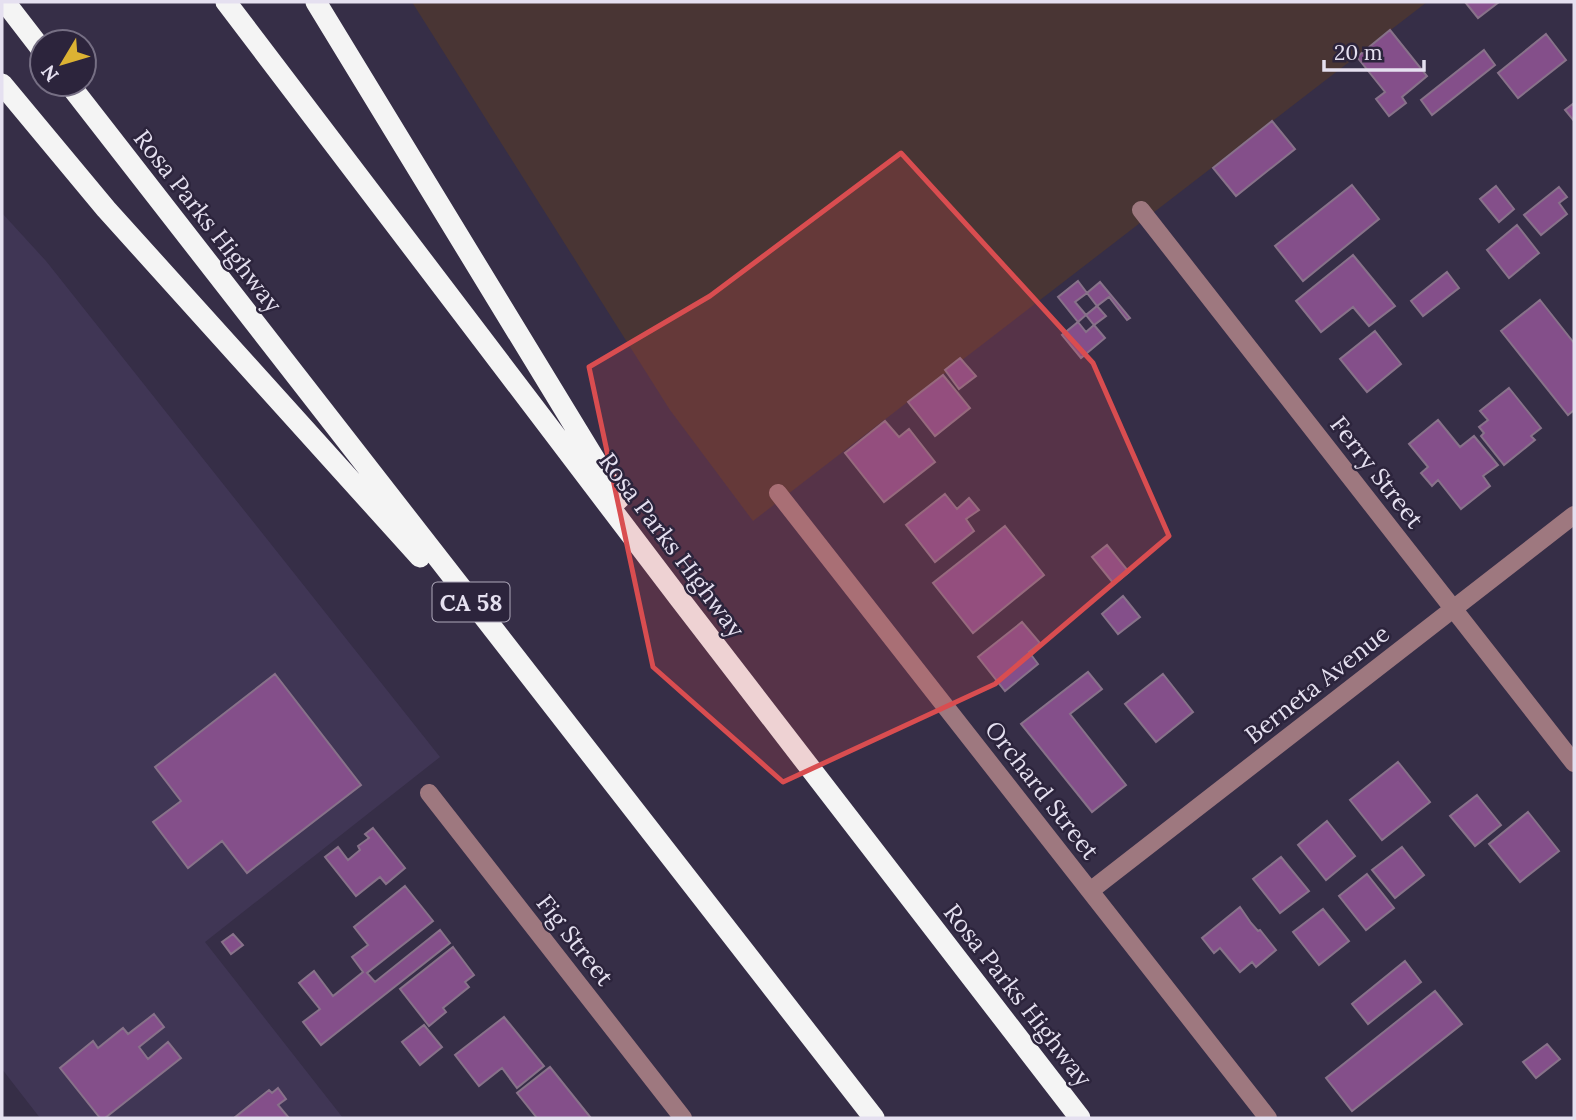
<svg xmlns="http://www.w3.org/2000/svg" width="1576" height="1120" font-family="Lora,serif">
<style>
.built{fill:#403655}
.industrial{fill:#493534}
.building{fill:#844f8a;stroke:#88728a;stroke-width:2}
.lines{fill:none;stroke-linecap:round;stroke-linejoin:round}
.minor{stroke:#9e787f;stroke-width:18}
.highway{stroke:#f4f4f4;stroke-width:21}
.marked{fill:#d94d50;fill-opacity:0.2;stroke:#d94d50;stroke-width:5;stroke-linejoin:round}
.labels{text-anchor:middle;dominant-baseline:central;stroke-width:5;stroke-linejoin:round;paint-order:stroke}
.shield{fill:#2c243c;stroke:#aea8ba;stroke-width:2}
.shield-label{font-size:23px;font-weight:bold;fill:#e5e0f0}
.street-label{font-size:24px;fill:#e5e0f0;stroke:#2c243c}
</style>
<rect width="100%" height="100%" fill="#362e47"/>
<path class="built" d="M 2,213 L 46,261 L 440,757 L 205,942 L 343,1118 L 40,1118 L 2,1069 Z"/>
<path class="industrial" d="M 412,2 L 1427,2 L 753,521 L 670,410 Z"/>
<path class="building" d="M 1465,2 L 1499,2 L 1478,18 Z
M 1390,30 L 1427,76 L 1402,97 L 1406,103 L 1389,116 L 1376,99 L 1385,92 L 1357,57 Z
M 1546,34 L 1566,60 L 1518,98 L 1498,73 Z
M 1484,50 L 1495,65 L 1432,115 L 1421,100 Z
M 1574,103 L 1574,121 L 1565,110 Z
M 1272,121 L 1295,149 L 1236,196 L 1213,168 Z
M 1352,185 L 1379,219 L 1303,281 L 1275,246 Z
M 1496,186 L 1514,209 L 1499,222 L 1480,199 Z
M 1559,187 L 1567,197 L 1559,203 L 1567,214 L 1541,235 L 1524,215 Z
M 1517,225 L 1539,253 L 1509,278 L 1487,250 Z
M 1353,255 L 1395,306 L 1369,326 L 1353,307 L 1321,332 L 1296,301 Z
M 1447,272 L 1459,288 L 1423,316 L 1411,301 Z
M 1078,281 L 1087,293 L 1075,302 L 1086,315 L 1078,322 L 1058,297 Z
M 1100,282 L 1130,318 L 1127,320 L 1109,297 L 1097,306 L 1087,293 Z
M 1540,300 L 1574,343 L 1574,410 L 1568,415 L 1501,331 Z
M 1097,306 L 1106,316 L 1094,325 L 1086,315 Z
M 1078,322 L 1086,332 L 1094,325 L 1105,338 L 1081,358 L 1062,335 Z
M 1375,331 L 1401,364 L 1367,392 L 1340,359 Z
M 960,358 L 976,376 L 959,389 L 945,370 Z
M 943,375 L 970,408 L 935,436 L 908,402 Z
M 1509,388 L 1541,428 L 1531,436 L 1535,440 L 1504,465 L 1481,436 L 1484,433 L 1479,427 L 1488,420 L 1480,411 Z
M 1438,420 L 1460,447 L 1474,436 L 1498,465 L 1483,476 L 1490,486 L 1461,509 L 1438,480 L 1432,486 L 1421,473 L 1428,467 L 1409,444 Z
M 885,421 L 899,437 L 909,429 L 935,462 L 884,502 L 845,453 Z
M 945,494 L 957,509 L 969,498 L 979,510 L 966,519 L 974,531 L 935,562 L 906,525 Z
M 1005,526 L 1044,575 L 973,633 L 933,583 Z
M 1107,545 L 1129,572 L 1114,584 L 1092,557 Z
M 1123,596 L 1140,617 L 1118,634 L 1102,614 Z
M 1022,622 L 1040,643 L 1029,652 L 1038,664 L 1005,691 L 978,657 Z
M 1088,672 L 1102,689 L 1070,714 L 1126,785 L 1092,812 L 1021,724 Z
M 275,674 L 361,785 L 247,873 L 222,841 L 188,868 L 153,822 L 181,801 L 155,767 Z
M 1163,674 L 1193,712 L 1156,742 L 1125,704 Z
M 1398,762 L 1430,802 L 1382,840 L 1350,800 Z
M 1477,795 L 1501,825 L 1475,846 L 1450,816 Z
M 1528,812 L 1559,851 L 1520,882 L 1489,844 Z
M 1327,821 L 1355,856 L 1326,880 L 1298,845 Z
M 373,828 L 405,868 L 386,884 L 380,877 L 356,896 L 325,857 L 338,847 L 348,860 L 360,850 L 358,846 L 369,838 L 365,834 Z
M 1402,847 L 1424,875 L 1395,898 L 1372,870 Z
M 1281,857 L 1309,891 L 1280,913 L 1253,879 Z
M 1367,874 L 1394,908 L 1366,930 L 1339,896 Z
M 405,886 L 433,921 L 367,973 L 375,982 L 440,930 L 450,943 L 321,1045 L 303,1022 L 320,1009 L 299,983 L 314,971 L 333,996 L 363,972 L 352,957 L 368,945 L 354,927 Z
M 1240,907 L 1251,923 L 1258,931 L 1260,930 L 1276,950 L 1256,967 L 1252,962 L 1240,972 L 1220,948 L 1214,953 L 1202,938 Z
M 1323,909 L 1349,941 L 1319,965 L 1293,932 Z
M 233,934 L 243,945 L 231,954 L 222,942 Z
M 453,947 L 474,975 L 465,982 L 469,987 L 443,1008 L 446,1012 L 429,1026 L 400,989 Z
M 1405,961 L 1421,982 L 1368,1024 L 1352,1004 Z
M 1435,991 L 1462,1024 L 1352,1111 L 1326,1078 Z
M 154,1014 L 164,1027 L 139,1047 L 148,1059 L 168,1042 L 181,1058 L 105,1118 L 100,1118 L 60,1068 L 93,1041 L 98,1048 L 123,1028 L 128,1034 Z
M 504,1017 L 544,1066 L 517,1088 L 502,1068 L 479,1086 L 455,1055 Z
M 424,1025 L 442,1047 L 420,1065 L 402,1042 Z
M 1547,1044 L 1560,1059 L 1536,1078 L 1523,1062 Z
M 550,1067 L 591,1118 L 537,1118 L 517,1093 Z
M 278,1088 L 286,1099 L 278,1105 L 289,1118 L 234,1118 L 269,1090 L 272,1093 Z"/>
<g class="lines">
<path class="minor" d="M 1141,210 L 1574,763
M 778,493 L 1268,1118
M 429,793 L 683,1118
M 1090,891 L 1574,515"/>
<path class="highway" d="M 5,2 L 42,50
M 226,2 L 679,598 L 1080,1118
M 316,2 L 619,499
M 2,84 L 106,209 L 420,557
M 69,84 L 874,1118"/>
</g>
<path class="marked" d="M 901,153 L 1093,363 L 1169,536 L 995,684 L 783,782 L 653,667 L 589,367 L 710,296 Z"/>
<g class="labels">
<rect class="shield" x="432.5" y="582.5" width="77" height="39" rx="5"/>
<g class="shield-label">
<text x="471" y="602">CA 58</text>
</g>
<g class="street-label">
<text transform="translate(208 221) rotate(52)">Rosa Parks Highway</text>
<text transform="translate(1377 472) rotate(52)">Ferry Street</text>
<text transform="translate(672 545) rotate(53)">Rosa Parks Highway</text>
<text transform="translate(1317 684) rotate(-38)">Berneta Avenue</text>
<text transform="translate(1042 790) rotate(52)">Orchard Street</text>
<text transform="translate(575 940) rotate(52)">Fig Street</text>
<text transform="translate(1018 995) rotate(52)">Rosa Parks Highway</text>
</g>
</g>
<rect width="1576" height="1120" fill="none" stroke="#e5e0f0" stroke-width="7"/>
<g transform="translate(63 63) rotate(232)"><circle r="33" fill="#2c243c" stroke="#766f84" stroke-width="2"/>
<path d="M0-5L12 26L0 18L-12 26Z" fill="#dcb233"/>
<text y="-10" font-size="19" font-weight="bold" text-anchor="middle" fill="#e5e0f0">N</text>
</g>
<path d="M1324 60v10h100v-10" fill="none" stroke="#e5e0f0" stroke-width="3.5"/>
<text x="1334" y="60" font-size="21" fill="#e5e0f0" stroke="#2c243c" stroke-width="5" paint-order="stroke">20 m</text>
</svg>
